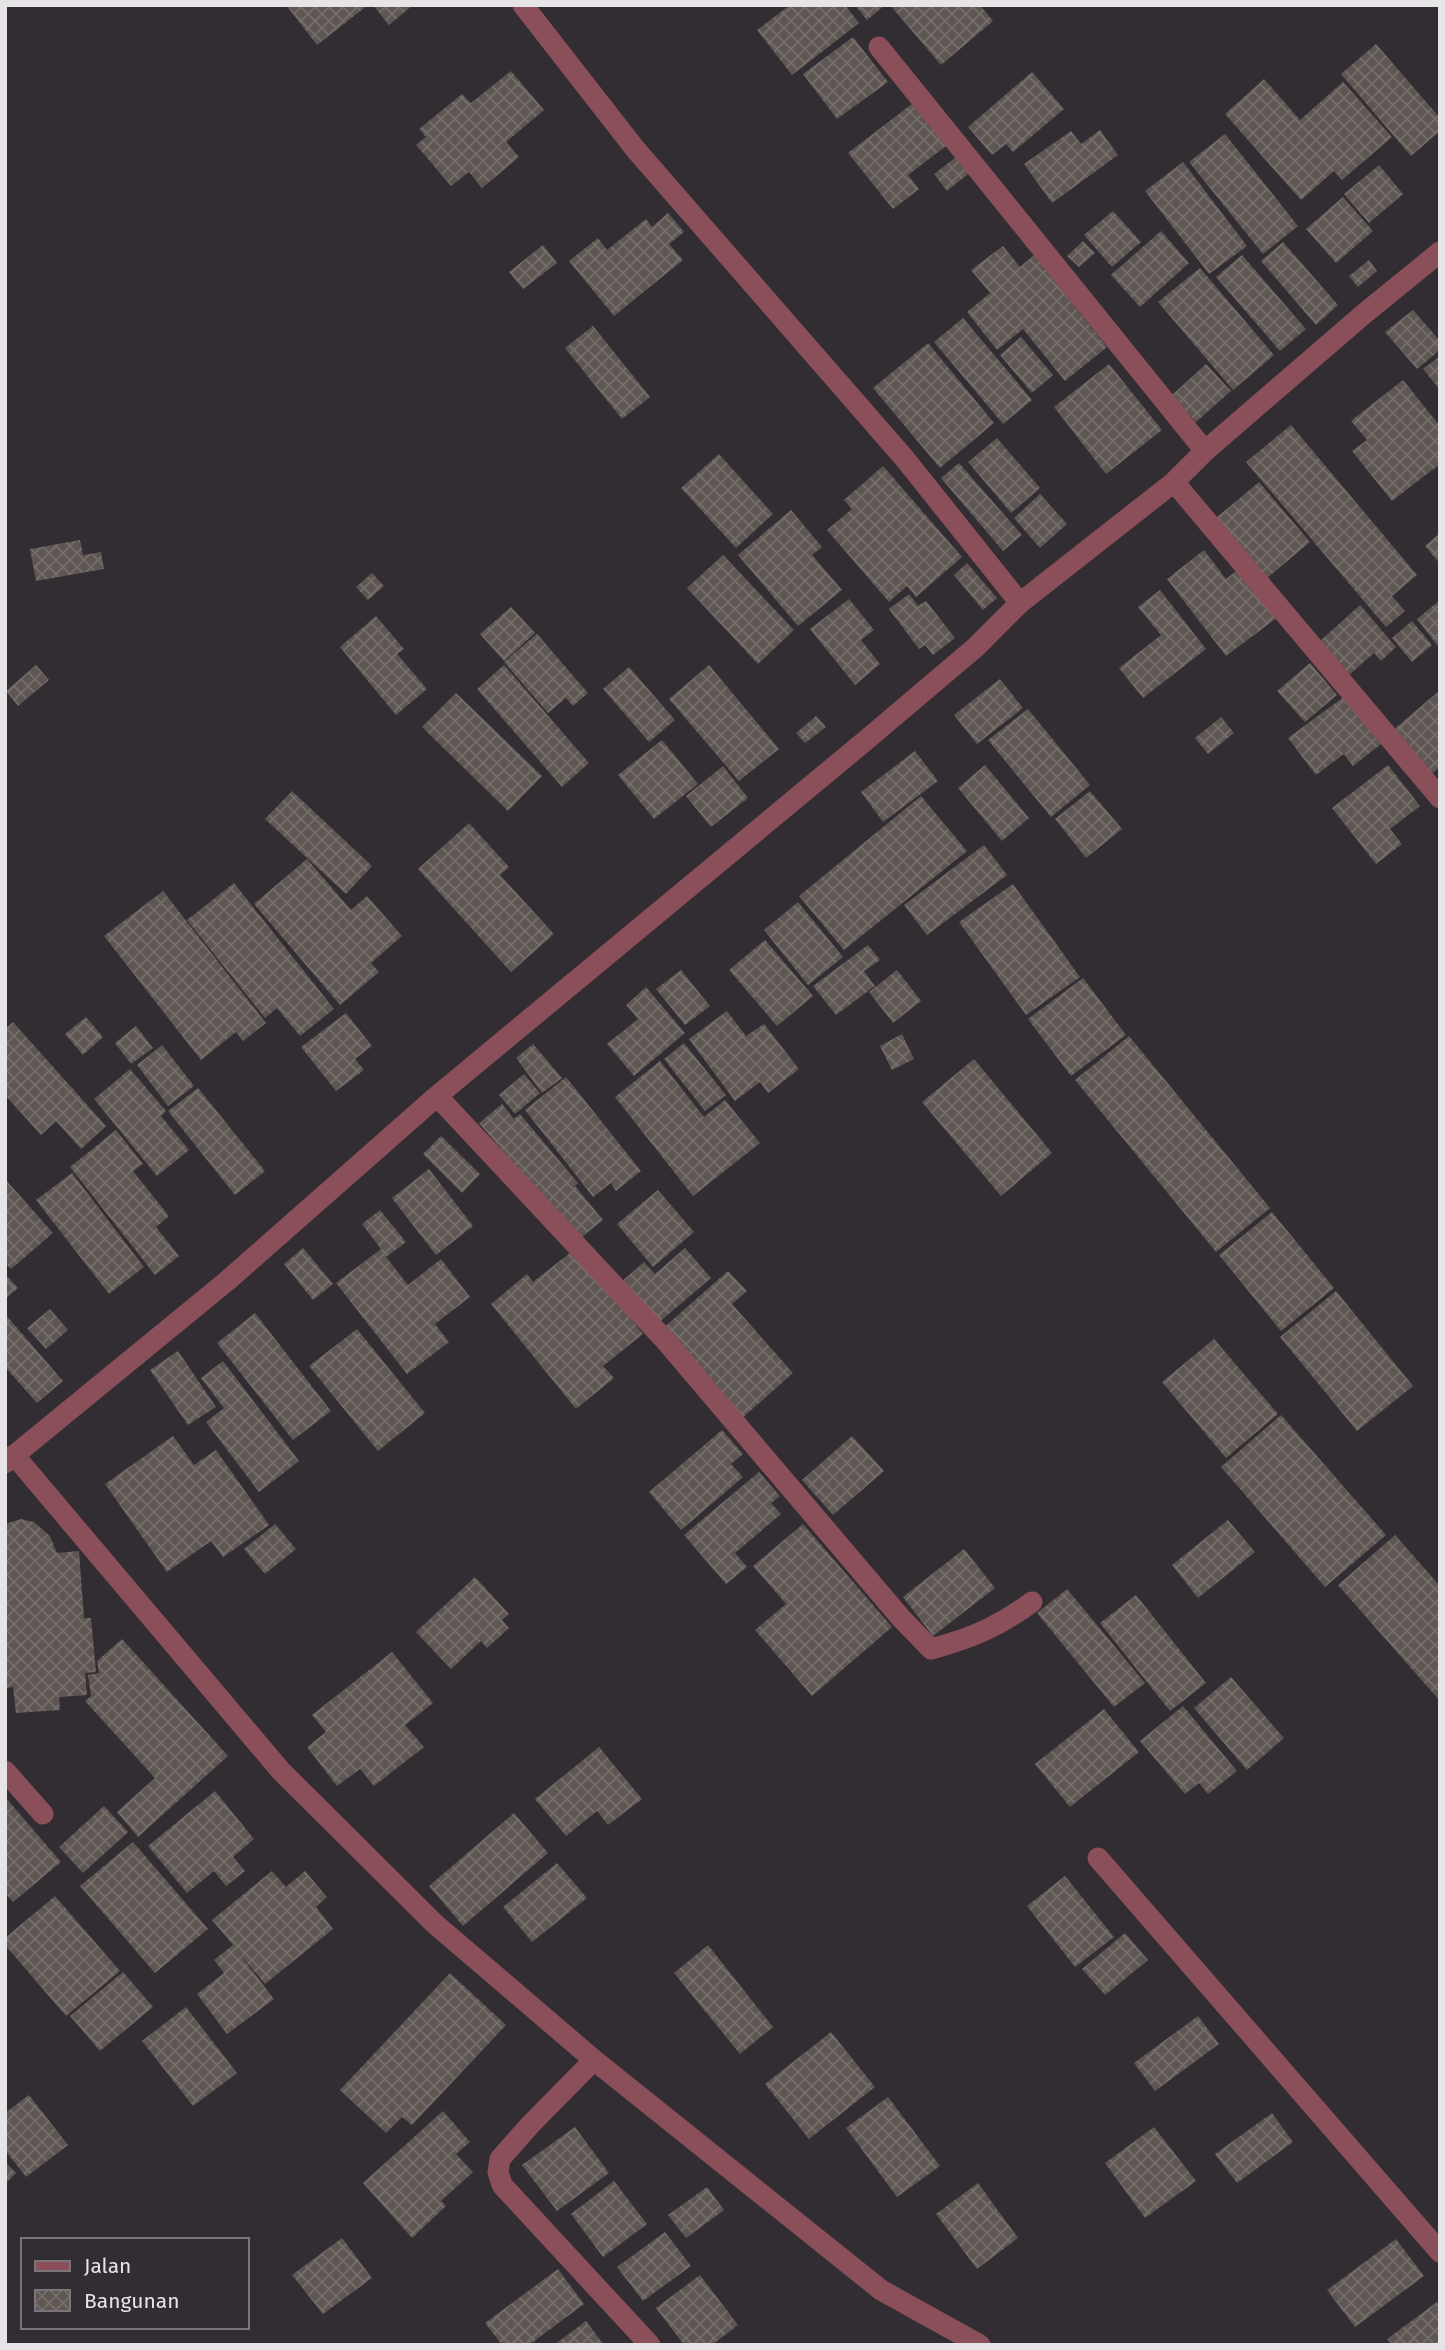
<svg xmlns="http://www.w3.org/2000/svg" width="1445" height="2350" font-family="'Fira Sans',sans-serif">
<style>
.building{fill:url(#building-cross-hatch)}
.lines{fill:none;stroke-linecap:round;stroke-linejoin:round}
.minor{stroke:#8b4f59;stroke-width:21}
</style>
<defs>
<pattern id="building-cross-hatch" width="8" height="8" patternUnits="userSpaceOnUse" patternTransform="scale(1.75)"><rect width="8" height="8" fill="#5e5652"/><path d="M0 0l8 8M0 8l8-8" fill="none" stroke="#756e6b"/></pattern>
</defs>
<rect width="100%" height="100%" fill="#312d33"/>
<path class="building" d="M 286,5 L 368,5 L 317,45 Z
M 373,5 L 413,5 L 389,25 Z
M 790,5 L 845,5 L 859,23 L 792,75 L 757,30 Z
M 855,5 L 885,5 L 867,20 Z
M 890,5 L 980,5 L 993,21 L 941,65 Z
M 853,37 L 888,82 L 837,119 L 803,74 Z
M 1376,44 L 1440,118 L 1440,131 L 1411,156 L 1341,74 Z
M 511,71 L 544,110 L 506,142 L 519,157 L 482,188 L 469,172 L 451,186 L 416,145 L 426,137 L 419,129 L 462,94 L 471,103 Z
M 1032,72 L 1064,109 L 1013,152 L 1006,144 L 992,155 L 968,127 Z
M 1264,79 L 1300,120 L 1343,82 L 1392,137 L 1342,180 L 1334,171 L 1301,200 L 1225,114 Z
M 913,103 L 946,146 L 908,175 L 919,189 L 893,209 L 848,153 Z
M 1100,130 L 1118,155 L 1052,203 L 1024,164 L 1071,131 L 1081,144 Z
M 1225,134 L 1298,226 L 1263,254 L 1189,162 Z
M 960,154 L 973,170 L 947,191 L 934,174 Z
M 1183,162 L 1247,246 L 1209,274 L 1145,191 Z
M 1379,165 L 1403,194 L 1369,223 L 1344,194 Z
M 1343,197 L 1373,231 L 1336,263 L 1306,229 Z
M 1113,211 L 1141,242 L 1112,267 L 1084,235 Z
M 668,213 L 684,232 L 669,244 L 683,260 L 614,316 L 569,261 L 598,238 L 607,250 L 646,219 L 652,227 Z
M 1161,231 L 1189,263 L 1140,307 L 1111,275 Z
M 1083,241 L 1095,253 L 1079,267 L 1067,256 Z
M 1283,242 L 1338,305 L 1316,325 L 1261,261 Z
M 543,245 L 557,263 L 523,289 L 509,272 Z
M 1003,246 L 1020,267 L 1034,255 L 1107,347 L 1065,381 L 1023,329 L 997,350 L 967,312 L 990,293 L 971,270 Z
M 1242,255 L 1306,329 L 1280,351 L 1216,277 Z
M 1369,260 L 1377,271 L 1358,287 L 1349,276 Z
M 1200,268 L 1274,355 L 1233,390 L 1158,302 Z
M 1413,310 L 1440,341 L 1440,350 L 1417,369 L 1385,332 Z
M 963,318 L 1032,400 L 1003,424 L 934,342 Z
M 593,326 L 650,397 L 622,419 L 565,348 Z
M 1021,337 L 1053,375 L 1032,393 L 1000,355 Z
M 928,343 L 994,423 L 940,468 L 873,388 Z
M 1440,356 L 1440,390 L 1423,369 Z
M 1109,364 L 1162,430 L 1106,474 L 1054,407 Z
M 1206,364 L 1231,391 L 1196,422 L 1171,396 Z
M 1403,380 L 1440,426 L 1440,464 L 1392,501 L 1352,451 L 1367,440 L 1351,421 Z
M 1291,425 L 1417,575 L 1392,596 L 1405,611 L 1386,627 L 1246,462 Z
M 997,438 L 1040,488 L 1011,513 L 968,462 Z
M 719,454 L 773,514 L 736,548 L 681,488 Z
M 959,463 L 1022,535 L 1003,551 L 941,478 Z
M 883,466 L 962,557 L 916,597 L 907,586 L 889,602 L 827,530 L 852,509 L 844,500 Z
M 1259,482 L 1310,542 L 1267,578 L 1216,518 Z
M 1040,494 L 1067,524 L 1040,548 L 1014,518 Z
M 791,510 L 822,547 L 812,555 L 842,590 L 798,626 L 738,555 Z
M 1440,533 L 1440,564 L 1425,546 Z
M 80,540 L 83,555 L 101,552 L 104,569 L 36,581 L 30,549 Z
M 1204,550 L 1226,579 L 1240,568 L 1278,617 L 1226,656 L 1167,579 Z
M 723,555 L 794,630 L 758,664 L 687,588 Z
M 967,563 L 997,598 L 983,610 L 954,575 Z
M 372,573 L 384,586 L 368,600 L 356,587 Z
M 1160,590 L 1206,649 L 1143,698 L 1119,668 L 1161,635 L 1138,607 Z
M 909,594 L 918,606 L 926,601 L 955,638 L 933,655 L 925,645 L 919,649 L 889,609 Z
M 849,599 L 874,630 L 861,640 L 880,664 L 855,685 L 810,629 Z
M 1440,600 L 1440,644 L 1437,645 L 1417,619 Z
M 1360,605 L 1396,647 L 1381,661 L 1374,653 L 1349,675 L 1320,641 Z
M 511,607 L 535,633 L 504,661 L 480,634 Z
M 376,616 L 404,649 L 397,654 L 427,689 L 396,715 L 340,647 Z
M 1412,621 L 1432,645 L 1412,662 L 1392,638 Z
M 537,634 L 588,693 L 573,706 L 566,698 L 548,713 L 504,662 Z
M 1310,663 L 1337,695 L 1305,722 L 1277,691 Z
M 36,665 L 49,680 L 18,706 L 6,691 Z
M 504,665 L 589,763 L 562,787 L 477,689 Z
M 709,665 L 779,749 L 739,781 L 669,699 Z
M 629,667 L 675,720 L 649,742 L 603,689 Z
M 1000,679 L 1023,708 L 977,744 L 954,715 Z
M 1440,690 L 1440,767 L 1430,775 L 1391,732 Z
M 456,693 L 542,776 L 508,811 L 422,727 Z
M 1345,696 L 1381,744 L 1353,766 L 1344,754 L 1316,775 L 1288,738 Z
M 1028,709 L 1090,785 L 1051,817 L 988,740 Z
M 816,716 L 826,727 L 805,743 L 796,733 Z
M 1221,717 L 1234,733 L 1208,754 L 1195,738 Z
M 662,740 L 698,784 L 654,819 L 618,775 Z
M 915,751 L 938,781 L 883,822 L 861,792 Z
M 985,765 L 1029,818 L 1002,841 L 958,788 Z
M 1388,765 L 1420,806 L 1390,829 L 1402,844 L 1376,864 L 1332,808 Z
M 723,766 L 748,798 L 711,827 L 686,796 Z
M 292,791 L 372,866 L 346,894 L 265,819 Z
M 1090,791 L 1122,829 L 1086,858 L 1055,819 Z
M 921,796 L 967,851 L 844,950 L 799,896 Z
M 469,823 L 509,867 L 500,875 L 554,934 L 511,972 L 418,869 Z
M 984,845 L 1007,875 L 927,935 L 904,905 Z
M 307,859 L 351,910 L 367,896 L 402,936 L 371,963 L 379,972 L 340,1005 L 254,904 Z
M 234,883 L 334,1009 L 300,1036 L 277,1008 L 265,1018 L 187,920 Z
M 1013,884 L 1080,977 L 1026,1015 L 959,922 Z
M 163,891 L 266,1023 L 243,1041 L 236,1032 L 201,1060 L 104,936 Z
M 798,902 L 843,957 L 808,985 L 764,930 Z
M 765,940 L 813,996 L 777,1026 L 729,970 Z
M 868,945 L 880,960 L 864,971 L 875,986 L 836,1015 L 813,986 Z
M 681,970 L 710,1006 L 685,1025 L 656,989 Z
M 897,970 L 921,1001 L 893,1023 L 869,992 Z
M 1083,978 L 1126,1035 L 1071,1076 L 1028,1019 Z
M 646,987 L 685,1033 L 634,1076 L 607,1044 L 638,1019 L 626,1005 Z
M 727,1011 L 746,1036 L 764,1024 L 799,1069 L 768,1093 L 760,1082 L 735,1101 L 689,1039 Z
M 346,1013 L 372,1046 L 355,1059 L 364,1070 L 336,1091 L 301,1047 Z
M 86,1017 L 103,1037 L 83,1055 L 65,1034 Z
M 13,1022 L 106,1126 L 81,1149 L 56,1121 L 41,1135 L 5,1095 L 5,1029 Z
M 136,1026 L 153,1048 L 131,1064 L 115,1043 Z
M 902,1034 L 914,1059 L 892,1070 L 880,1046 Z
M 1129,1036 L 1270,1208 L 1216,1252 L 1075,1080 Z
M 684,1043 L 726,1095 L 705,1111 L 664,1059 Z
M 533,1044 L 562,1078 L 542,1093 L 516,1058 Z
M 162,1045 L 194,1086 L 168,1106 L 137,1065 Z
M 974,1059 L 1052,1153 L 1001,1196 L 922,1102 Z
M 660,1061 L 704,1117 L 725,1100 L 760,1143 L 693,1196 L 615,1097 Z
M 130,1069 L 166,1111 L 161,1116 L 189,1150 L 157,1176 L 94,1099 Z
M 524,1074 L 540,1093 L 515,1114 L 499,1095 Z
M 566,1077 L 641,1171 L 616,1191 L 611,1183 L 593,1197 L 525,1110 Z
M 198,1088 L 265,1171 L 235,1195 L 168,1111 Z
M 502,1104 L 514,1119 L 520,1114 L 578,1183 L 575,1186 L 603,1220 L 578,1240 L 479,1123 Z
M 116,1130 L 143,1164 L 133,1171 L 169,1216 L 156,1227 L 179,1256 L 155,1275 L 70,1167 Z
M 441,1136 L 480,1174 L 462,1193 L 423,1154 Z
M 429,1169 L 473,1226 L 436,1255 L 392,1198 Z
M 72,1173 L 144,1267 L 109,1294 L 36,1200 Z
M 5,1179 L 53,1233 L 11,1269 L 5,1263 Z
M 658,1190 L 694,1232 L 653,1267 L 617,1224 Z
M 380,1210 L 406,1242 L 386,1257 L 408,1285 L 441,1259 L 470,1297 L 435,1324 L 449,1342 L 407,1374 L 336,1283 L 381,1249 L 362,1224 Z
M 1272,1212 L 1334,1288 L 1281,1331 L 1219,1255 Z
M 303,1248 L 333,1284 L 313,1300 L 284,1264 Z
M 685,1248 L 711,1278 L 657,1324 L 620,1283 L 644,1262 L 655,1274 Z
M 575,1249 L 643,1334 L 603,1366 L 614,1378 L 576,1409 L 491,1304 L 527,1274 L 533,1282 Z
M 728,1271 L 747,1291 L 732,1304 L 793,1373 L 741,1419 L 661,1330 Z
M 5,1274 L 18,1288 L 5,1299 Z
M 1336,1291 L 1413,1386 L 1357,1431 L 1280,1337 Z
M 50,1309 L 68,1330 L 46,1349 L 27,1328 Z
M 255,1313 L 331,1411 L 293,1440 L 217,1343 Z
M 5,1314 L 63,1381 L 37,1403 L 5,1367 Z
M 357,1329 L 425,1413 L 378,1451 L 309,1366 Z
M 1214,1339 L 1278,1414 L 1226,1458 L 1162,1382 Z
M 178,1351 L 216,1407 L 188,1425 L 150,1370 Z
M 223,1361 L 299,1461 L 259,1492 L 206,1422 L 224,1408 L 201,1378 Z
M 1281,1415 L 1386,1535 L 1325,1587 L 1221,1467 Z
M 722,1430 L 743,1454 L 731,1464 L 743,1477 L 681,1530 L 649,1492 Z
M 173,1436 L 194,1465 L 216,1450 L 269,1525 L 223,1557 L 211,1541 L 167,1572 L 105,1484 Z
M 852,1436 L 884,1471 L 833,1515 L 802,1480 Z
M 759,1472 L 780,1496 L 771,1503 L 781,1514 L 735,1553 L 747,1567 L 726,1584 L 684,1535 Z
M 21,1519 L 34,1522 L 50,1536 L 57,1553 L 79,1551 L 84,1618 L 91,1618 L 96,1672 L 85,1673 L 87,1695 L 59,1697 L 60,1710 L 16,1713 L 13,1687 L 5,1688 L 5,1524 Z
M 1228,1520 L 1255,1552 L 1198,1598 L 1172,1565 Z
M 275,1524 L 296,1549 L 265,1574 L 244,1549 Z
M 803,1524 L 892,1627 L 812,1696 L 755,1630 L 786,1604 L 753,1566 Z
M 1395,1535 L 1440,1586 L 1440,1701 L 1338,1585 Z
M 964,1549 L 995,1588 L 933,1636 L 903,1597 Z
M 475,1577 L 509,1614 L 502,1620 L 509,1628 L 487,1648 L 481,1641 L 451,1669 L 416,1632 Z
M 1067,1589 L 1145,1683 L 1114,1707 L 1037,1613 Z
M 1136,1595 L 1206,1683 L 1170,1711 L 1100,1623 Z
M 122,1639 L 228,1756 L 138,1837 L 117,1812 L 155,1778 L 85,1701 L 91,1696 L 88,1675 L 99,1673 L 97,1661 Z
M 392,1652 L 433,1703 L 405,1725 L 424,1747 L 374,1786 L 360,1769 L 337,1786 L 307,1747 L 326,1732 L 312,1715 Z
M 1231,1677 L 1284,1738 L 1247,1770 L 1194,1708 Z
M 1183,1706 L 1237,1771 L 1208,1794 L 1199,1783 L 1185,1794 L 1140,1741 Z
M 1104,1709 L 1139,1752 L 1070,1807 L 1035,1764 Z
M 599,1747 L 642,1799 L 608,1825 L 597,1811 L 566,1836 L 535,1799 Z
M 215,1791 L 254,1839 L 233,1857 L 245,1871 L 226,1886 L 214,1871 L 187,1893 L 148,1846 Z
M 5,1797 L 61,1862 L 13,1902 L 5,1893 Z
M 104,1806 L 128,1832 L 83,1873 L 59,1847 Z
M 514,1813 L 548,1853 L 463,1926 L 429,1886 Z
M 133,1842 L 208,1929 L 155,1973 L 80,1886 Z
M 557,1863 L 587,1898 L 532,1942 L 503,1907 Z
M 272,1871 L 286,1887 L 305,1871 L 327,1897 L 316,1907 L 333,1929 L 265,1984 L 237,1951 L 274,1999 L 227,2034 L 197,1994 L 224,1973 L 214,1960 L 233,1945 L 212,1920 Z
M 1065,1876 L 1114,1937 L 1075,1967 L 1027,1906 Z
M 55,1896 L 120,1971 L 66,2016 L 5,1945 L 5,1938 Z
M 1125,1933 L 1148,1960 L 1105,1995 L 1082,1969 Z
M 708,1945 L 773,2027 L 740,2054 L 674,1973 Z
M 123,1972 L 153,2007 L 100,2051 L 70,2016 Z
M 450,1973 L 506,2025 L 412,2125 L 402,2117 L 386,2133 L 340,2090 Z
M 186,2007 L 237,2073 L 193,2106 L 142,2041 Z
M 1198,2016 L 1219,2044 L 1155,2091 L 1134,2063 Z
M 831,2032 L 875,2087 L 809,2139 L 765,2084 Z
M 29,2095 L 68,2145 L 26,2177 L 5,2150 L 5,2113 Z
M 888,2097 L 940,2166 L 897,2197 L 846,2128 Z
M 443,2111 L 470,2142 L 456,2154 L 473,2172 L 441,2201 L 446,2206 L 412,2238 L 363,2183 Z
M 1272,2113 L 1293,2142 L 1237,2183 L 1215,2154 Z
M 575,2127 L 609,2173 L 557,2211 L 522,2165 Z
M 1154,2127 L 1196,2181 L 1145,2218 L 1105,2163 Z
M 5,2162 L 16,2173 L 5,2184 Z
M 614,2181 L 647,2224 L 603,2257 L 571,2214 Z
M 978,2183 L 1018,2238 L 977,2269 L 936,2214 Z
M 707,2187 L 724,2210 L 686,2238 L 668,2215 Z
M 665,2232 L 691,2266 L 643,2301 L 617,2267 Z
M 342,2238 L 372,2278 L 323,2314 L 292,2275 Z
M 1396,2239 L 1424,2276 L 1355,2327 L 1327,2290 Z
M 558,2269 L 584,2304 L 529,2345 L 502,2345 L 485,2323 Z
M 700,2275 L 738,2325 L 712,2345 L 684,2345 L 656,2308 Z
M 1437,2302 L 1440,2306 L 1440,2345 L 1392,2345 L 1387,2339 Z
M 586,2321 L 604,2345 L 554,2345 Z"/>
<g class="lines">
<path class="minor" d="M 523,5 L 636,150 L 905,459 L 1020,603
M 879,47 L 1205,451
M 1174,482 L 1440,798
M 437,1096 L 664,1339 L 901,1618 L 931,1649 C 972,1638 998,1627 1032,1602
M 14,1455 L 281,1771 L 435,1924 L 594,2060 L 881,2290 L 980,2345
M 5,1463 L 227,1281 L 437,1096 L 865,741 L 976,647 L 1020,603 L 1174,482 L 1205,451 L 1365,313 L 1440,252
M 5,1771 L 43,1814
M 1098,1858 L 1440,2252
M 594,2060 L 530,2125 L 500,2159 L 498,2172 L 502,2185 L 650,2345"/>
</g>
<rect width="1445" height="2350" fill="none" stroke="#e7e4e8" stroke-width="14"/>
<rect x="21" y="2238" width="228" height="91" fill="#312d33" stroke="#7a767b" stroke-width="2"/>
<rect x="35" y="2261" width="35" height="10" fill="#8b4f59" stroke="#7a767b" stroke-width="2"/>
<text x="84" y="2273" font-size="21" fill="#e7e4e8">Jalan</text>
<rect x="35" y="2290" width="35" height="21" fill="url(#building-cross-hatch)" stroke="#7a767b" stroke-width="2"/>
<text x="84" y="2308" font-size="21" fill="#e7e4e8">Bangunan</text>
</svg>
